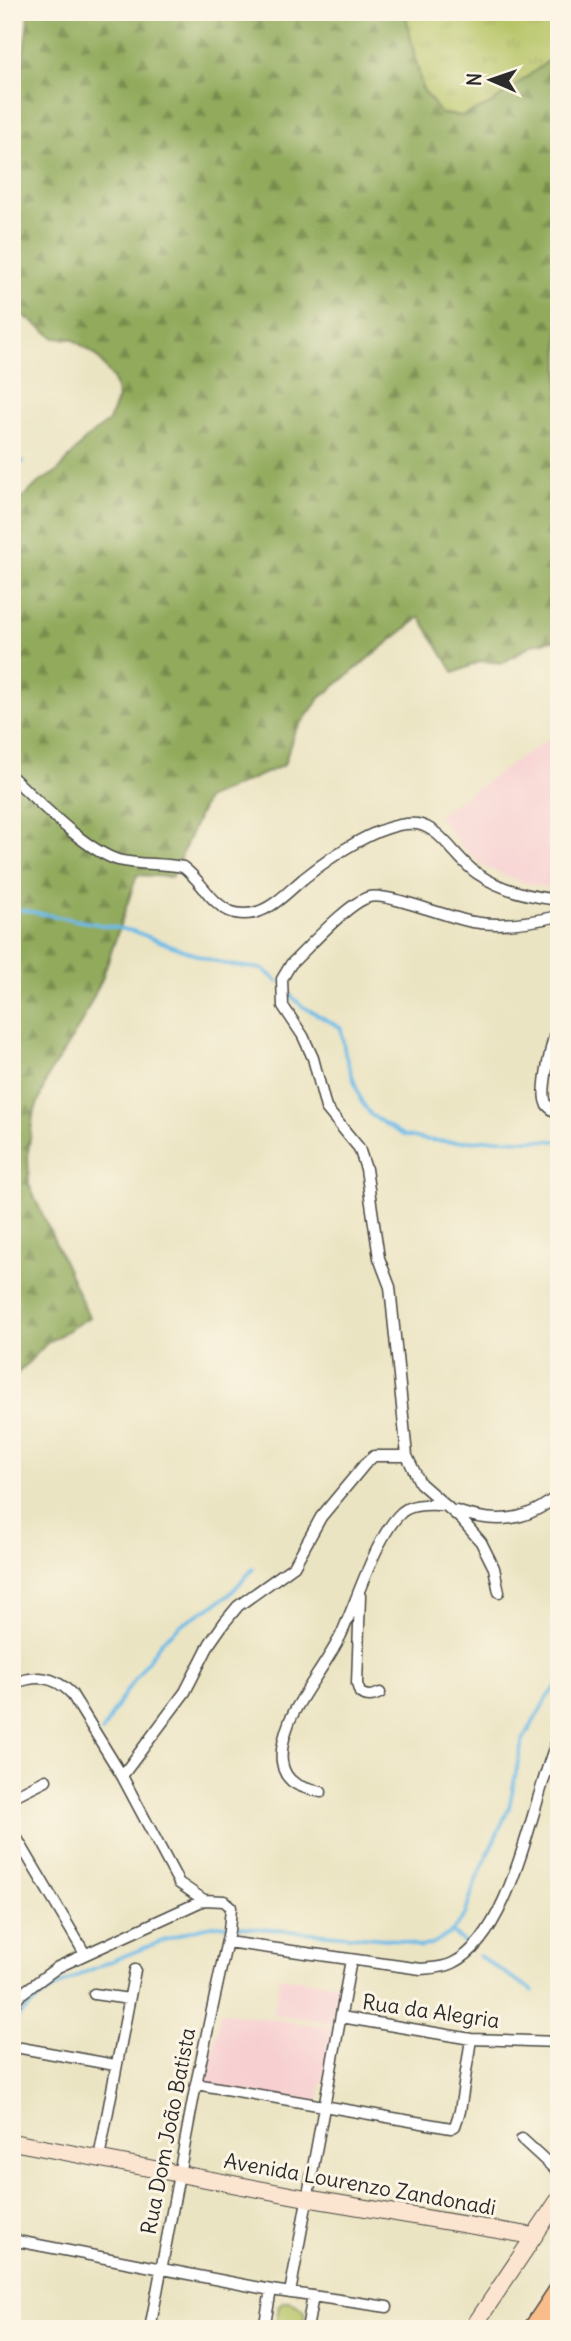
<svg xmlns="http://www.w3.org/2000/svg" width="571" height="2341" font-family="Delius,sans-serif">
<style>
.built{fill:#f7cfd1}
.grass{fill:url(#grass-tufts);stroke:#71784a;stroke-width:2}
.forest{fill:url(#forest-firs);stroke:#5e6a44;stroke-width:2}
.green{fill:#b7c568;stroke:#71784a;stroke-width:2}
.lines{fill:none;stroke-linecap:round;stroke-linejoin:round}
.stream{stroke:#6dbbe8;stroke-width:3.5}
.street-casing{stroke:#484742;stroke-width:13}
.secondary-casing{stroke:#484742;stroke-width:18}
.highway-casing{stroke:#484742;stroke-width:22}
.street{stroke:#fff;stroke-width:10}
.secondary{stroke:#fce5d0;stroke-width:16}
.highway{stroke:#f8bd89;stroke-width:19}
.labels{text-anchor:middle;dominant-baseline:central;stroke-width:6;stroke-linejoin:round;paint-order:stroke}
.street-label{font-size:21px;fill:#2b2b2b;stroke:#fcf5e5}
</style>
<defs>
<pattern id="grass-tufts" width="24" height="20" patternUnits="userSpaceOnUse" patternTransform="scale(1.75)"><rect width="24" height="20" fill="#b7c568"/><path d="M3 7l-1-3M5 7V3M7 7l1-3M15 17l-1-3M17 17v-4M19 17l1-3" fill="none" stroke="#9ea95a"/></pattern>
<pattern id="forest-firs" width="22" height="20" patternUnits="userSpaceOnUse" patternTransform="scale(1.75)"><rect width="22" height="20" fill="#91aa5c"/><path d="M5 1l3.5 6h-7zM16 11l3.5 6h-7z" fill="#778b4c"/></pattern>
</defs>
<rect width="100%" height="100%" fill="#fcf5e5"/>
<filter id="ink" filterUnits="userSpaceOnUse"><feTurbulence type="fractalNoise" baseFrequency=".0143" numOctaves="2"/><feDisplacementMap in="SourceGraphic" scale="14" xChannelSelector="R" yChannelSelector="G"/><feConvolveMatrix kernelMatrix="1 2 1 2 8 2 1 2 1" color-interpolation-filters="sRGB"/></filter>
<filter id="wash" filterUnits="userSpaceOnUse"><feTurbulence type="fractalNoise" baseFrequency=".00686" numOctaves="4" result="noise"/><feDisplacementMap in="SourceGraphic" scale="28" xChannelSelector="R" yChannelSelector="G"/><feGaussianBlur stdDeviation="1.57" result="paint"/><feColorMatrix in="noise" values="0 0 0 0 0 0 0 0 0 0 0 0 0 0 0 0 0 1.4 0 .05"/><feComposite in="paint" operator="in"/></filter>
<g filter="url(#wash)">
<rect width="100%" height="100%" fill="#ebe4c2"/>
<path class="built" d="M 559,732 L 559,891 L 518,881 L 483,866 L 461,845 L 437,815 Z
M 280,1977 L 340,1984 L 334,2023 L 273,2014 Z
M 220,2012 L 333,2028 L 318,2102 L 207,2086 Z"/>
<path class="grass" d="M 405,12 L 559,12 L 559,53 L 491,104 L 463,116 L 441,114 L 422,88 Z"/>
<path class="forest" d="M 29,12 L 405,12 L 422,88 L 441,114 L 463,116 L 491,104 L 559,53 L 559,639 L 533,644 L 503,663 L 481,661 L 454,673 L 420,617 L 320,698 L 294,733 L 284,765 L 206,799 L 172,877 L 137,875 L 102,979 L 79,1027 L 48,1076 L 33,1116 L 28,1152 L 29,1185 L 89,1317 L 46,1344 L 12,1379 L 12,502 L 25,496 L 38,483 L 58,471 L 84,441 L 109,421 L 118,397 L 113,379 L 96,355 L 72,339 L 55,338 L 12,307 L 12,145 Z"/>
<path class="green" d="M 284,2301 L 290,2301 L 305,2311 L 302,2329 L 275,2329 L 279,2305 Z"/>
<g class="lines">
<path class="stream" d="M 12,458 L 23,462
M 12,908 L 133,931 L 204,958 L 229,965 L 263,969 L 278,982
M 288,993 L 302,1006 L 341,1028 L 345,1054 L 361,1101 L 371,1115 L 403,1135 L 426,1140 L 455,1142 L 497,1139 L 559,1141
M 102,1732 L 123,1696 L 161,1642 L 182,1624 L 228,1596 L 253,1569
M 452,1932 L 466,1944
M 479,1956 L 533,1991
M 12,2023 C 49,1983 98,1966 147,1947 C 170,1938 193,1928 218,1925 L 399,1940 L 420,1947 L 432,1944 L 452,1932 L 465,1915 L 476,1880 L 509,1808 L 522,1742 L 548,1696 L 559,1684"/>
</g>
</g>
<g filter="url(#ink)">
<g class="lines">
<defs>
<path id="street" d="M 12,777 C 38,801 85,850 118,860 C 139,865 161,863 183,867 C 200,879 210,902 229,911 C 238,915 251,915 260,911 C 276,905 290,890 303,879 C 329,858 382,820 417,824 C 442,828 457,861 478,874 C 501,890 531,897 559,900
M 559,1022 C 553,1036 540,1091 546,1103 C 548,1108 554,1111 559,1114
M 456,1511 C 494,1524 527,1523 559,1494
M 499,1592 L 494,1568 L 481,1542 L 461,1519 L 420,1483 L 407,1456 L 390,1287 L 379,1258 L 366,1169 L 359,1148 L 326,1108 L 313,1058 L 303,1036 L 283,1006 L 282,979 L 291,964 C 309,947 348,903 369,897 C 386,892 449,918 473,922 C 500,927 532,922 559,916
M 360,1596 L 357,1684 L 360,1693 C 367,1697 372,1697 380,1693
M 12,1684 C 36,1675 53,1675 71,1693 L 122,1776 L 179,1883 L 204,1900 L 224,1901 L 231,1907 L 229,1931 L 196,2084 L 150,2329
M 122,1776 L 185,1692 L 210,1643 L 224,1623 L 238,1606 L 294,1566 L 321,1517 L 365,1464 L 374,1456 L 407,1456
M 321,1792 C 302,1788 285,1784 282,1762 C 280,1748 285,1733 290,1720 C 304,1691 325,1666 340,1637 C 356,1604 376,1535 402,1512 C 413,1503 430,1505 444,1505
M 12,1797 L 46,1780
M 12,1830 L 85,1954
M 227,1942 L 421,1969 C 432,1968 443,1968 453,1963 C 514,1934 533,1794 559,1736
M 94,1994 L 129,1999
M 12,2006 L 21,1994 L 58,1967 L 204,1900
M 341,2017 L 471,2039 L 559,2042
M 21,2048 L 115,2065
M 196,2084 L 451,2128 L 455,2126 L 460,2111 L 471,2039
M 522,2139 L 559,2173
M 99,2158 L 135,1970
M 12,2240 L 271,2290 L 387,2307
M 290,2293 L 351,1960
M 264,2329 L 271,2290
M 307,2329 L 313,2296"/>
<path id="secondary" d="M 12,2142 L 306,2198 L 533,2236
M 472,2329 L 559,2199"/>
<path id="highway" d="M 533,2329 L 559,2290"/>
</defs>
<use href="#street" class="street-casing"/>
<use href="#secondary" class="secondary-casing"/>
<use href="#highway" class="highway-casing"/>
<use href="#street" class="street"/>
<use href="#secondary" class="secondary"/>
<use href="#highway" class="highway"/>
</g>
</g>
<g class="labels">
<g class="street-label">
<text transform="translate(431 2011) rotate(8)">Rua da Alegria</text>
<text transform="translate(168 2131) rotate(-79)">Rua Dom João Batista</text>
<text transform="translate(360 2184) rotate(10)">Avenida Lourenzo Zandonadi</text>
</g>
</g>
<rect width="571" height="2341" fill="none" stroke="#fcf5e5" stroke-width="42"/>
<g transform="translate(491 80) rotate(272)" stroke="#fcf5e5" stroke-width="5" paint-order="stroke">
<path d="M0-5L12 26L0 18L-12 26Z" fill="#2b2b2b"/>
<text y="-10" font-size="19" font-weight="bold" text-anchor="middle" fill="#2b2b2b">N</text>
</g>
</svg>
